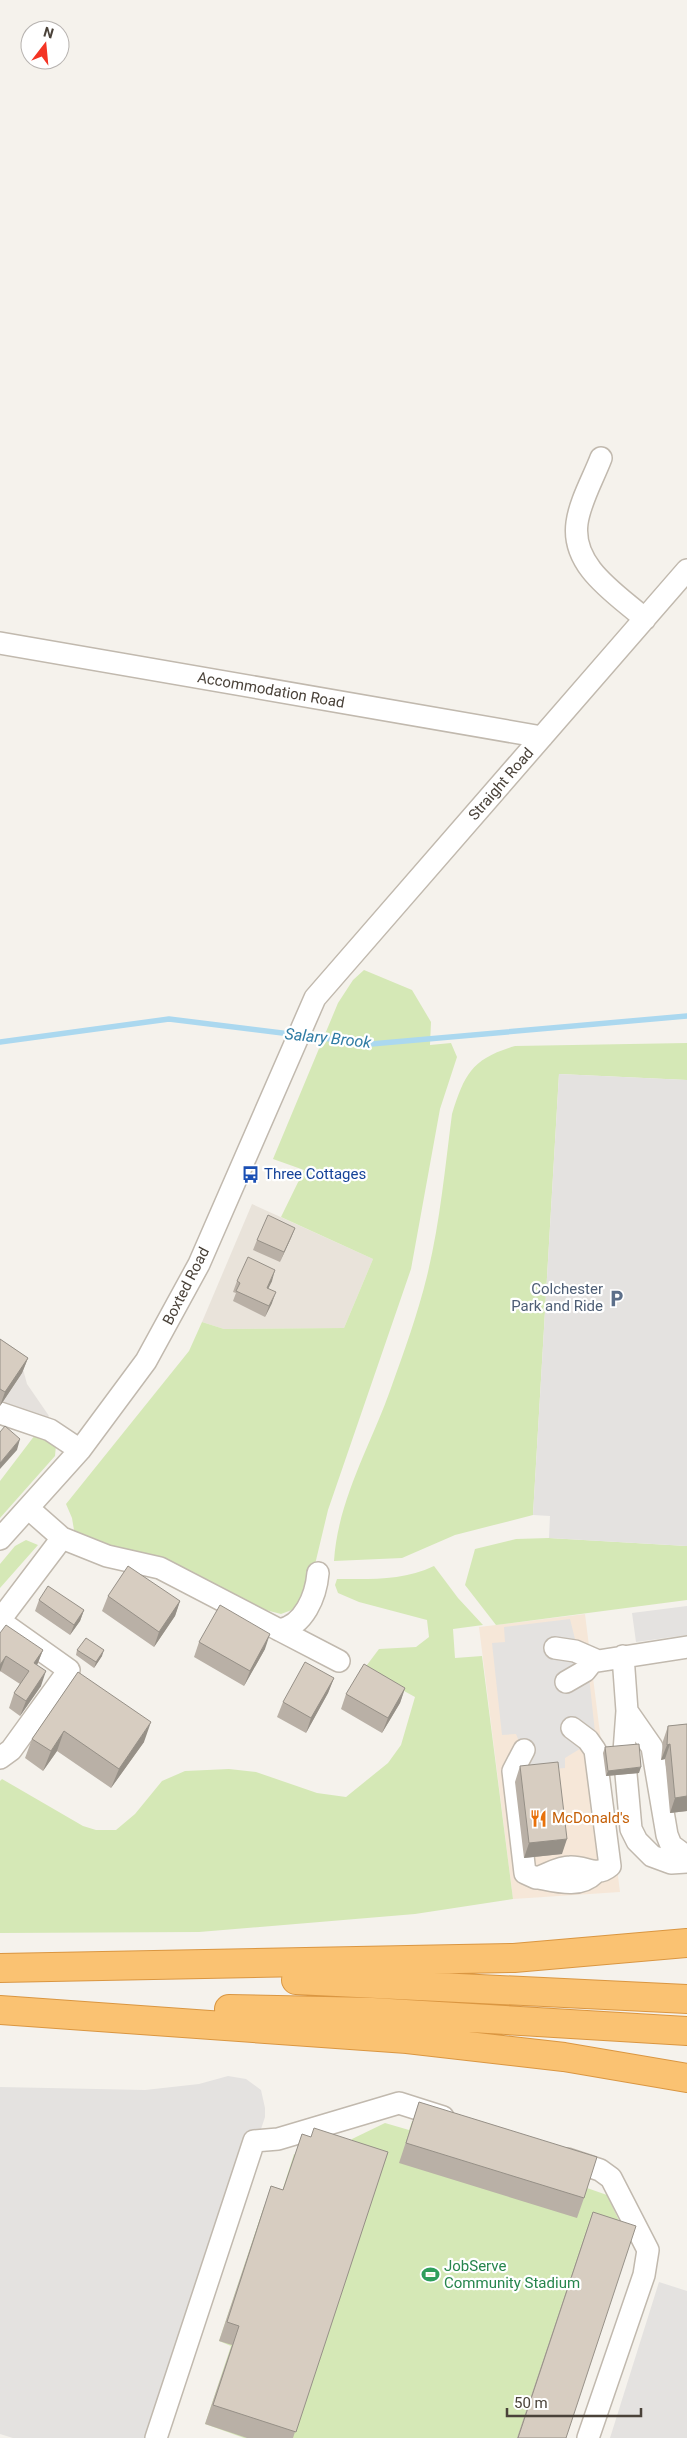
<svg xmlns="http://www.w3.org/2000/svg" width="687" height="2438" font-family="Roboto,sans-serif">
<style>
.residential{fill:#e9e3da}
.commercial{fill:#f6e7d8}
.industrial{fill:#e5e1dd}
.green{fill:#d5e8b6}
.parking{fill:#e4e2e0}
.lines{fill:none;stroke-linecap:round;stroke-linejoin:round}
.stream{stroke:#abd8ef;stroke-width:5.5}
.minor-casing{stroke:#c1b9ae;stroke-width:24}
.highway-casing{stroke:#da9641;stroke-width:30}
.minor{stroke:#fff;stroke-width:21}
.highway{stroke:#fac272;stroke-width:28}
.wall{fill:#b9b0a6}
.shaded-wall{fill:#969087}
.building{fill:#d7cdc1;stroke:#969087}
.labels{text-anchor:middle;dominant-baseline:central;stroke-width:4.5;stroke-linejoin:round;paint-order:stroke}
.street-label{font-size:15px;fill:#4a4239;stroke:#fff}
.transit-label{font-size:15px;fill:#164399;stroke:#fff;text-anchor:start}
.service-label{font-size:15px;fill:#4e5e75;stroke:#fff;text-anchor:end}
.food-label{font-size:15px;fill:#c56008;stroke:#fff;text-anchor:start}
.leisure-label{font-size:15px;fill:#27864d;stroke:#fff;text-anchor:start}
.water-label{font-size:16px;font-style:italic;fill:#307ca4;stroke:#fff}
</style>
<rect width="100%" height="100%" fill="#f5f2ec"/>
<path class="residential" d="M 252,1204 L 373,1259 L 344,1328 L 224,1329 L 202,1322 Z"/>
<path class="commercial" d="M 585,1614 L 620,1892 L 513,1899 L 479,1627 Z"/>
<path class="industrial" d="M 0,1353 L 23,1369 L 27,1384 L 49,1416 L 37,1431 L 0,1419 Z"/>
<path class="green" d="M 364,970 L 412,990 L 431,1022 L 430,1045 L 451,1043 L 457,1057 L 440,1109 L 411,1269 L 328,1510 L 312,1577 L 297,1608 L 281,1614 L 250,1606 L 101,1546 L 74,1530 L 72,1518 L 66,1504 L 189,1351 L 202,1322 L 224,1329 L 344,1328 L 373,1259 L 281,1217 L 304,1170 L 273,1159 L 338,1003 L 353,980 Z
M 687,1043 L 687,1080 L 559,1074 L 533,1515 L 455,1535 L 402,1558 L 334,1561 C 338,1499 371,1445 391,1388 C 404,1352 418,1313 427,1276 C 440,1223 445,1168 452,1114 C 465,1073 472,1059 515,1046 Z
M 35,1435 L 46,1437 L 56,1445 L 55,1456 L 0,1518 L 0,1481 Z
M 549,1538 L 687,1546 L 687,1600 L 496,1625 L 465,1585 L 475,1549 L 516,1539 Z
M 26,1540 L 38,1545 L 0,1588 L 0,1564 L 15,1546 Z
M 434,1566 L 458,1598 L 483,1625 L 453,1629 L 455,1658 L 482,1656 L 513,1899 L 415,1914 L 199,1932 L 0,1933 L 0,1781 L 2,1779 L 83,1826 L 96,1830 L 116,1830 L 135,1814 L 162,1781 L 185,1771 L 229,1769 L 256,1772 L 317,1793 L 346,1797 L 388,1763 L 401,1745 L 415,1697 L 364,1669 L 379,1649 L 416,1647 L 429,1637 L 427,1620 L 359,1602 L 338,1593 L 335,1585 L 337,1579 C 370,1579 403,1581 434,1566 Z
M 412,2121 L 590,2177 L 587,2188 L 607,2195 L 622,2227 L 565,2438 L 244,2438 L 205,2424 L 231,2346 L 219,2341 L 264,2206 L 276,2210 L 294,2154 L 304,2157 L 345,2160 L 352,2139 L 385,2123 L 409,2130 Z"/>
<path class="parking" d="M 559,1074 L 687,1080 L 687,1546 L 549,1538 L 550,1516 L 533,1515 Z
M 687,1606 L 687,1635 L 636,1642 L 632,1613 Z
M 570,1619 L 576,1643 L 586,1649 L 595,1732 L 583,1747 L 565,1758 L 565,1768 L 528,1771 L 525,1756 L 516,1734 L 502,1735 L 492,1643 L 505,1642 L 504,1627 Z
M 228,2076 L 246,2079 L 261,2090 L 265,2108 L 265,2117 L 158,2438 L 13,2438 L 0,2434 L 0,2087 L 145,2090 L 199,2084 Z
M 659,2282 L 687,2291 L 687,2438 L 610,2438 Z"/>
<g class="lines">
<path class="stream" d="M 0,1042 L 169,1019 L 371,1044 L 687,1016"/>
<defs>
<path id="minor" d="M 601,458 C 593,479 580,501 577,523 C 571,567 617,594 645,619
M 0,643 L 542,737
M 0,1413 L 50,1430 L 80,1450
M 28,1508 L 62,1538 L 107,1556 L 160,1568 L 339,1661
M 0,1539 L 80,1450 L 146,1361 L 199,1264 L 315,998 L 687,570
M 0,1620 L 62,1538
M 0,1621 L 69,1670 L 11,1750 L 0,1758
M 279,1630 C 304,1626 316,1596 318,1573
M 555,1648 L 575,1651 L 598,1661 L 687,1647
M 623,1656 L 627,1711 L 624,1752 L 631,1829 L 637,1841 L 652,1856 L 671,1863 L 687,1862
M 566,1682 L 585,1671 L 593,1661
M 627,1711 L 652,1747 L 667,1835 L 671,1845 L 687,1857
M 524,1750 L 513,1771 L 525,1873 L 536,1878 C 547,1875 558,1867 570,1867 C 586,1866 596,1878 610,1866 L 595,1750 L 588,1740 L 572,1728
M 539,1878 C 559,1882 580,1888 595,1873
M 567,2159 L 600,2170 L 611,2178 L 648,2250 L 644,2275 L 588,2438
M 156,2438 L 254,2141 L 278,2139 L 399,2103 L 443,2117"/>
<path id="highway" d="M 0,1968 L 514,1958 L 687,1943
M 296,1980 L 687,1999
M 229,2009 L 372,2012 L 687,2031
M 0,2010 L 407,2039 L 564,2057 L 687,2078"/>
</defs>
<use href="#minor" class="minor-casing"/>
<use href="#highway" class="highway-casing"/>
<use href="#minor" class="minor"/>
<use href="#highway" class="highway"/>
</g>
<path class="wall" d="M 295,1228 L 280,1262 L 253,1250 L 257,1240 Z
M 237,1281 L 272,1281 L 268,1289 L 272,1303 L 265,1317 L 233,1301 L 236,1293 L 233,1292 Z
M 0,1339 L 28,1358 L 22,1373 L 0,1406 Z
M 108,1596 L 180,1601 L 175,1616 L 154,1647 L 102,1611 Z
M 39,1600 L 84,1610 L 80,1621 L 70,1635 L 35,1611 Z
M 0,1633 L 43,1650 L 37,1665 L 41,1686 L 20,1716 L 9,1708 L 14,1693 L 20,1684 L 0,1671 L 0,1672 Z
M 199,1642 L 265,1649 L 244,1686 L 194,1657 Z
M 77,1650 L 102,1656 L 94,1668 L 76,1655 Z
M 78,1672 L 144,1742 L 111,1788 L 57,1751 L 43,1771 L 25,1758 L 32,1739 Z
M 334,1678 L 328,1693 L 306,1733 L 277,1717 L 283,1702 Z
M 405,1688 L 400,1703 L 382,1733 L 341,1709 L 346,1694 Z
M 687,1724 L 687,1811 L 670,1813 L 665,1759 L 661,1760 L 663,1741 L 668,1726 Z
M 605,1747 L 639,1773 L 606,1776 L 603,1753 Z
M 520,1766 L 562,1854 L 524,1858 L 515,1782 Z
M 419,2102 L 584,2198 L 577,2218 L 399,2163 Z
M 302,2134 L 311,2137 L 388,2152 L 293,2438 L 247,2438 L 205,2424 L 232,2345 L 219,2341 L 271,2186 L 283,2190 Z
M 593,2212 L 566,2438 L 517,2438 L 586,2232 Z"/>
<path class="shaded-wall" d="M 295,1228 L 291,1238 L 280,1262 L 284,1252 Z
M 275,1270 L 272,1281 L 263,1299 L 267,1288 Z
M 276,1292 L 272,1303 L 265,1317 L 269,1306 Z
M 28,1358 L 22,1373 L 0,1406 L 5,1392 Z
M 20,1439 L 17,1450 L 0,1469 L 0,1463 Z
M 180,1601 L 175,1616 L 154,1647 L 159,1632 Z
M 84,1610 L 80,1621 L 70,1635 L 74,1625 Z
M 270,1634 L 265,1649 L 244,1686 L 250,1671 Z
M 43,1650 L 37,1665 L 34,1663 Z
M 104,1650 L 102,1656 L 94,1668 L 96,1662 Z
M 6,1656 L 0,1672 L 0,1665 Z
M 46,1671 L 41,1686 L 20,1716 L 26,1701 Z
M 334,1678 L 328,1693 L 306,1733 L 311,1718 Z
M 405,1688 L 400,1703 L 382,1733 L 388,1718 Z
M 151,1722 L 144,1742 L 111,1788 L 119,1769 Z
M 64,1731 L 57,1751 L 43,1771 L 51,1751 Z
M 670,1744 L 665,1759 L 661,1760 L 667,1745 Z
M 641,1767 L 639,1773 L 606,1776 L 608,1771 Z
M 687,1796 L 687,1811 L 670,1813 L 675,1798 Z
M 567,1839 L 562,1854 L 524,1858 L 529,1843 Z"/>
<path class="building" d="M 268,1215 L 295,1228 L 284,1252 L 257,1240 Z
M 248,1257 L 275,1270 L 267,1288 L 276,1292 L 269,1306 L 236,1291 L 240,1283 L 237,1281 Z
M 0,1339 L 28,1358 L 5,1392 L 0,1389 Z
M 5,1426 L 20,1439 L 0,1463 L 0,1432 Z
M 128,1566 L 180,1601 L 159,1632 L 108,1596 Z
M 48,1586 L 84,1610 L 74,1625 L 39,1600 Z
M 220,1605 L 270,1634 L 250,1671 L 199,1642 Z
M 6,1625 L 43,1650 L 34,1663 L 46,1671 L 26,1701 L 14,1693 L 29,1671 L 6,1656 L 0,1665 L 0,1633 Z
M 86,1638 L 104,1650 L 96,1662 L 77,1650 Z
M 305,1662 L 334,1678 L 311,1718 L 283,1702 Z
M 364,1664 L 405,1688 L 388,1718 L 346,1694 Z
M 78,1672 L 151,1722 L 119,1769 L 64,1731 L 51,1751 L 32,1739 Z
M 687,1724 L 687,1796 L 675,1798 L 670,1744 L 667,1745 L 668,1726 Z
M 639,1744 L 641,1767 L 608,1771 L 605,1747 Z
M 558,1762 L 567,1839 L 529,1843 L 520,1766 Z
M 419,2102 L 597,2157 L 584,2198 L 406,2143 Z
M 314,2128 L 388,2152 L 296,2432 L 213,2405 L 239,2326 L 227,2322 L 271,2186 L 283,2190 L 302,2134 L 311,2137 Z
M 593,2212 L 636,2226 L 566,2438 L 518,2438 Z"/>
<defs>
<symbol id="bus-bare" viewBox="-9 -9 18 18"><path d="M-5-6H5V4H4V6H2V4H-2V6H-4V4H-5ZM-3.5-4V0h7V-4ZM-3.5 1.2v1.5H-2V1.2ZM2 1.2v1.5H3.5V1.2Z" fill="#1a4fb4" stroke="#fff" stroke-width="2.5" paint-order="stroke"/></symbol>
<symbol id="parking-bare" viewBox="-9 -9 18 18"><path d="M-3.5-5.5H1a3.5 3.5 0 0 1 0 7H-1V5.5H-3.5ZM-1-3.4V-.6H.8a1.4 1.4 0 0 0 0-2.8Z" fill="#5c6f8a" stroke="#fff" stroke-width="2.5" paint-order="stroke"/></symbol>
<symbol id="restaurant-bare" viewBox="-9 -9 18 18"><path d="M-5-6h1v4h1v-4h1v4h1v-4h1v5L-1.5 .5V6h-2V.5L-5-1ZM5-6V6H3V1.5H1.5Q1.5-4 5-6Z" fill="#e8710a" stroke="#fff" stroke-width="2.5" paint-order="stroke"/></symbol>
<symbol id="stadium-bare" viewBox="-9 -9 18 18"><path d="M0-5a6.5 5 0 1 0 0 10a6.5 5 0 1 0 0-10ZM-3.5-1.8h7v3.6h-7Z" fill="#2e9e5b" stroke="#fff" stroke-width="2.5" paint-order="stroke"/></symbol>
</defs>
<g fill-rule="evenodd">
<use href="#bus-bare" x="238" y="1162" width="25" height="25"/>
<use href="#parking-bare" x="604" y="1286" width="25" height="25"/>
<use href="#restaurant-bare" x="526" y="1806" width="25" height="25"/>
<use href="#stadium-bare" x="418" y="2262" width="25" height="25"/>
</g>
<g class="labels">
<g class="street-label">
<text transform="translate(271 690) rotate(10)">Accommodation Road</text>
<text transform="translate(501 784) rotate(-49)">Straight Road</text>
<text transform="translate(186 1286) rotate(-63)">Boxted Road</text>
</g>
<g class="transit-label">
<text x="264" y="1174">Three Cottages</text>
</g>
<g class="service-label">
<text x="603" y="1289">Colchester<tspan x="603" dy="17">Park and Ride</tspan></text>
</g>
<g class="food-label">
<text x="552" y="1818">McDonald's</text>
</g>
<g class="leisure-label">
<text x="444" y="2266">JobServe<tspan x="444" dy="17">Community Stadium</tspan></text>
</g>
<g class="water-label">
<text transform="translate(328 1038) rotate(6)">Salary Brook</text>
</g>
</g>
<g transform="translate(45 45) rotate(16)"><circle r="24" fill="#ffffff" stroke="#b7b3b0"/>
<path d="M0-4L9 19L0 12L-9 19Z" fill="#f43424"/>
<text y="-8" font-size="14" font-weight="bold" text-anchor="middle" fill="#4a4239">N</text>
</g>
<path d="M507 2408v8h134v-8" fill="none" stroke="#4a4239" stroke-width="2.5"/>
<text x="514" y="2408" font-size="15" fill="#4a4239" stroke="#ffffff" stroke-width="4" paint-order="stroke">50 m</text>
</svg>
